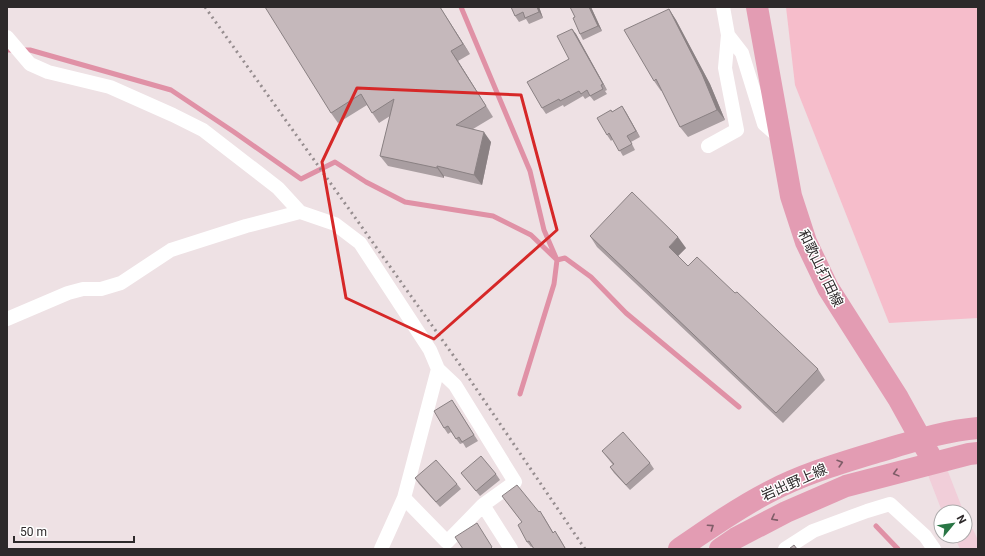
<svg xmlns="http://www.w3.org/2000/svg" width="985" height="556" font-family="Roboto,'Noto Sans JP',sans-serif">
<style>
.green{fill:#f6bdcb}
.lines{fill:none;stroke-linecap:round;stroke-linejoin:round}
.stream{stroke:#e091a6;stroke-width:5}
.street{stroke:#fff;stroke-width:14}
.secondary{stroke:#f1ced9;stroke-width:20}
.primary{stroke:#e39cb3;stroke-width:22}
.rail{stroke:#968d8f;stroke-width:3;stroke-dasharray:2 4;stroke-linecap:butt}
.wall{fill:#a99ea1}
.shaded-wall{fill:#8a8183}
.building{fill:#c5b8bb;stroke:#8a8183}
.oneway{stroke:#7f5d68}
.marked{fill:none;stroke:#d62828;stroke-width:3;stroke-linejoin:round}
.labels{text-anchor:middle;dominant-baseline:central;stroke-width:3;stroke-linejoin:round;paint-order:stroke}
.street-label{font-size:14px;fill:#2d292a;stroke:#fff}
</style>
<rect width="100%" height="100%" fill="#eee1e4"/>
<path class="green" d="M 786,7 L 978,7 L 978,318 L 889,323 L 795,85 Z"/>
<g class="lines">
<path class="stream" d="M 461,7 L 530,171 L 544,230 L 557,260 L 554,284 L 520,394
M 7,50 L 30,50 L 171,90 L 234,132 L 301,179 L 335,162 L 366,182 L 405,202 L 493,216 L 531,235 L 557,260
M 557,260 L 565,258 L 591,277 L 626,313 L 739,407
M 876,526 L 898,549"/>
<path class="street" d="M 723,7 L 728,35
M 7,37 L 30,64 L 48,72 L 110,87 L 173,115 L 203,130 L 278,188 L 300,212 L 335,224 L 360,243 L 430,350 L 438,369
M 708,146 L 737,130 L 725,68 L 728,35 L 742,53 L 764,124 L 780,138
M 7,319 L 68,293 L 83,289 L 101,289 L 121,283 L 171,250 L 246,226 L 300,212
M 483,505 L 511,549
M 381,549 L 404,498 L 438,369 L 455,385 L 515,482 L 483,505 L 447,542 L 404,498
M 785,549 L 813,531 L 867,511 L 890,504 L 925,536 L 934,549"/>
<path class="secondary" d="M 934,463 L 953,512
M 965,536 L 971,549"/>
<path class="primary" d="M 757,7 L 791,196 L 806,242 L 828,288 L 898,398 L 934,463
M 679,549 C 708,529 738,508 769,492 C 803,474 841,463 877,452 C 911,442 943,431 978,428
M 720,549 L 736,538 L 786,512 L 846,486 L 969,454 L 978,453"/>
<path class="rail" d="M 205,7 L 458,362 L 585,549"/>
</g>
<path class="wall" d="M 440,7 L 470,54 L 458,61 L 493,117 L 473,129 L 491,142 L 482,185 L 444,176 L 444,178 L 388,166 L 380,156 L 390,116 L 379,123 L 367,105 L 338,123 L 331,113 Z
M 511,7 L 539,7 L 543,18 L 529,24 L 526,19 L 519,22 L 515,16 Z
M 570,7 L 591,7 L 602,31 L 583,40 L 580,34 L 575,17 Z
M 669,9 L 676,20 L 710,84 L 725,120 L 688,137 L 680,127 L 662,91 L 661,91 L 654,81 Z
M 572,29 L 576,34 L 607,90 L 605,91 L 607,94 L 594,101 L 590,96 L 585,99 L 583,96 L 564,107 L 563,105 L 546,114 L 542,108 L 569,59 Z
M 622,106 L 640,137 L 631,142 L 635,150 L 623,156 L 613,139 L 611,141 L 607,135 L 612,112 Z
M 590,236 L 686,248 L 678,256 L 688,266 L 735,293 L 818,369 L 825,380 L 783,423 L 597,247 Z
M 456,406 L 478,441 L 466,448 L 463,443 L 460,444 L 451,432 L 448,434 L 444,428 Z
M 602,451 L 650,463 L 654,469 L 630,490 L 614,473 L 610,467 L 613,465 Z
M 461,473 L 496,474 L 500,480 L 480,496 Z
M 415,478 L 457,484 L 461,489 L 440,507 L 419,484 Z
M 502,496 L 539,512 L 544,517 L 553,532 L 559,537 L 566,549 L 534,549 L 533,546 L 531,547 L 527,542 L 522,522 Z"/>
<path class="shaded-wall" d="M 440,7 L 470,54 L 463,44 Z
M 537,7 L 539,7 L 543,18 L 539,12 Z
M 589,7 L 591,7 L 602,31 L 598,26 Z
M 669,9 L 676,20 L 710,84 L 725,120 L 717,110 Z
M 572,29 L 576,34 L 607,90 L 603,84 Z
M 451,51 L 458,61 L 493,117 Z
M 622,106 L 626,112 L 640,137 L 636,131 Z
M 484,132 L 491,142 L 482,185 L 474,175 Z
M 437,166 L 444,176 L 444,178 L 437,168 Z
M 678,237 L 686,248 L 676,258 L 669,247 Z"/>
<path class="building" d="M 265,7 L 440,7 L 463,44 L 451,51 L 486,106 L 456,125 L 484,132 L 474,175 L 437,166 L 437,168 L 380,156 L 394,99 L 372,113 L 361,94 L 331,113 Z
M 511,7 L 537,7 L 539,12 L 525,18 L 523,12 L 515,16 Z
M 570,7 L 589,7 L 598,26 L 580,34 L 573,18 L 575,17 Z
M 669,9 L 702,74 L 717,110 L 680,127 L 656,79 L 654,81 L 624,30 Z
M 572,29 L 603,84 L 601,85 L 603,89 L 590,96 L 587,90 L 581,94 L 579,91 L 560,101 L 559,99 L 542,108 L 527,82 L 569,59 L 557,36 Z
M 622,106 L 636,131 L 627,136 L 632,144 L 619,151 L 609,133 L 607,135 L 597,118 L 611,110 L 612,112 Z
M 632,192 L 678,237 L 669,247 L 688,266 L 697,257 L 735,293 L 737,292 L 818,369 L 776,413 L 590,236 Z
M 452,400 L 474,435 L 462,442 L 459,437 L 456,439 L 448,426 L 444,428 L 434,411 Z
M 623,432 L 650,463 L 626,485 L 610,467 L 614,464 L 602,451 Z
M 481,456 L 496,474 L 476,491 L 461,473 Z
M 436,460 L 457,484 L 436,502 L 415,478 Z
M 517,485 L 539,512 L 540,511 L 553,533 L 555,531 L 565,548 L 563,549 L 534,549 L 529,541 L 527,542 L 518,525 L 522,522 L 502,496 Z
M 477,523 L 492,547 L 490,549 L 463,549 L 455,537 Z
M 794,545 L 797,549 L 789,549 Z"/>
<defs><path id="oneway-chevron" d="M-2-3.5L2.5 0L-2 3.5" fill="none" stroke-width="1.6" stroke-linecap="round" stroke-linejoin="round"/></defs>
<g class="oneway">
<use href="#oneway-chevron" transform="translate(840 463) rotate(-17)"/>
<use href="#oneway-chevron" transform="translate(896 473) rotate(165)"/>
<use href="#oneway-chevron" transform="translate(774 518) rotate(152)"/>
<use href="#oneway-chevron" transform="translate(711 527) rotate(-34)"/>
</g>
<path class="marked" d="M 357,88 L 521,95 L 557,230 L 434,339 L 346,298 L 322,162 Z"/>
<g class="labels">
<g class="street-label">
<text transform="translate(821 268) rotate(64)">和歌山打田線</text>
<text transform="translate(794 482) rotate(-24)">岩出野上線</text>
</g>
</g>
<rect width="985" height="556" fill="none" stroke="#2d292a" stroke-width="16"/>
<g transform="translate(953 524) rotate(61)"><circle r="19" fill="#ffffff" stroke="#aba9aa"/>
<path d="M0-3L7 15L0 10L-7 15Z" fill="#297645"/>
<text y="-6" font-size="11" font-weight="bold" text-anchor="middle" fill="#2d292a">N</text>
</g>
<path d="M14 536v6h120v-6" fill="none" stroke="#2d292a" stroke-width="2"/>
<text x="20" y="536" font-size="12" fill="#2d292a" stroke="#ffffff" stroke-width="3" paint-order="stroke">50 m</text>
</svg>
